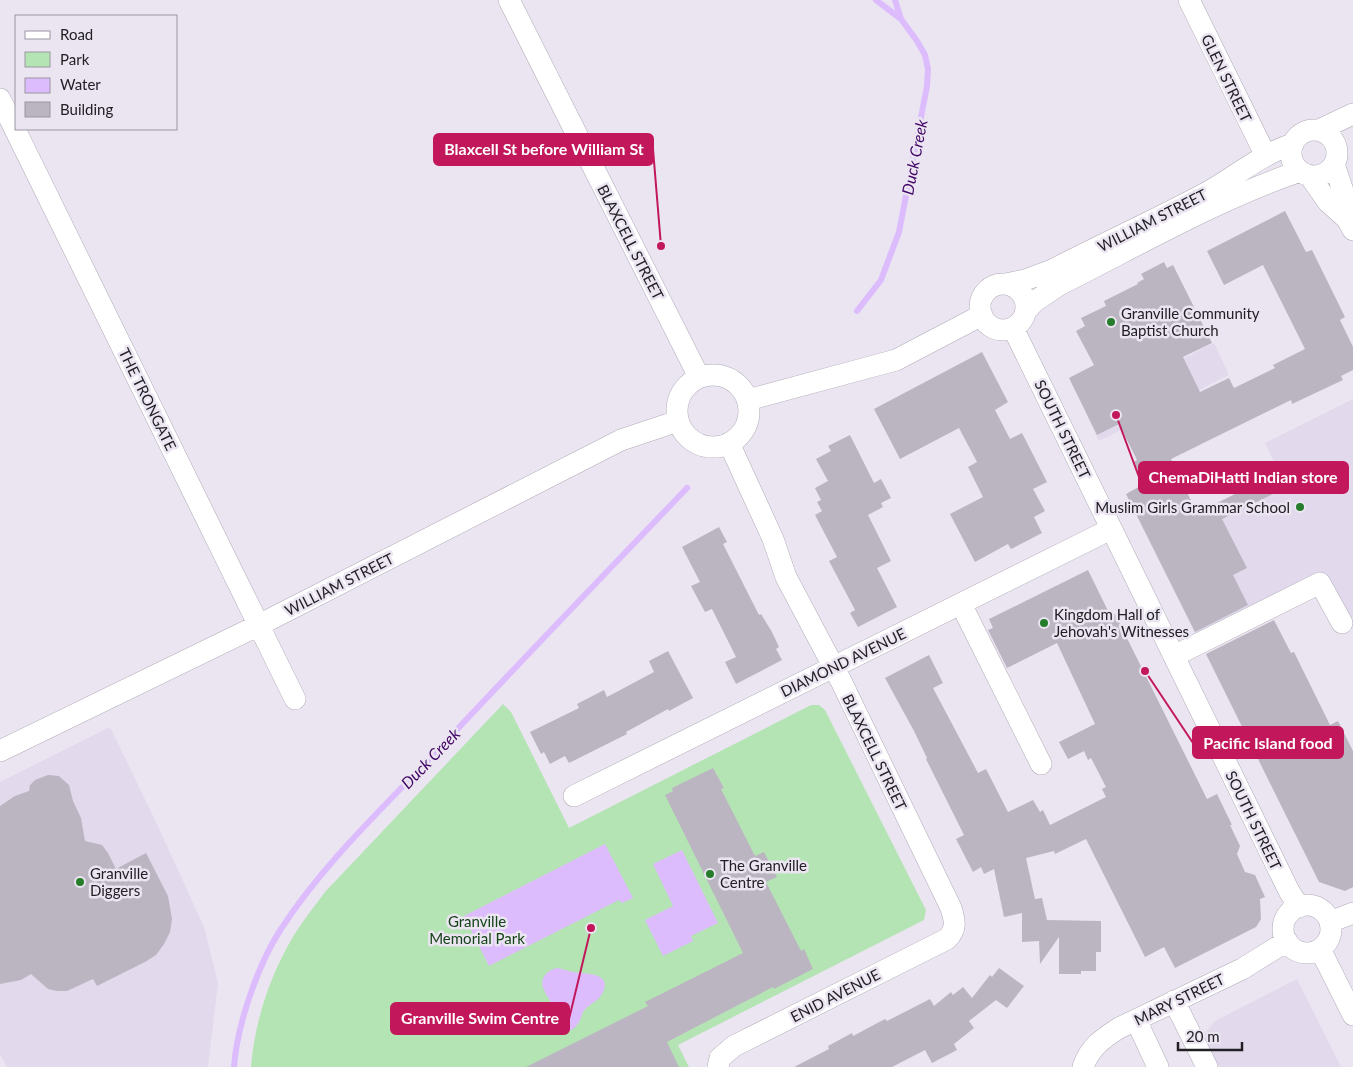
<svg xmlns="http://www.w3.org/2000/svg" width="1353" height="1067" font-family="Lato,sans-serif">
<style>
.built{fill:#e2d9ed}
.green{fill:#b5e4b4}
.water{fill:#dcbcfc}
.lines{fill:none;stroke-linecap:round;stroke-linejoin:round}
.stream{stroke:#dcbcfc;stroke-width:6}
.building{fill:#bbb5c2}
.minor-casing{stroke:#b0abb7;stroke-width:22}
.minor{stroke:#fff;stroke-width:21}
.poi-dot{fill:#257d2b;stroke:#ebe5f2;stroke-width:2}
.labels{text-anchor:middle;dominant-baseline:central;stroke-width:5;stroke-linejoin:round;paint-order:stroke}
.street-label{font-size:15px;fill:#222025;stroke:#ebe5f2}
.poi-label{font-size:15px;fill:#222025;stroke:#ebe5f2;text-anchor:start}
.park-label{font-size:15px;fill:#144317;stroke:#ebe5f2}
.water-label{font-size:16px;font-style:italic;fill:#410565;stroke:#ebe5f2}
.leader{fill:none;stroke:#c2185b;stroke-width:2}
.callout-dot{fill:#c2185b;stroke:#ebe5f2;stroke-width:2}
.callout{fill:#c2185b;stroke:#c2185b;stroke-width:2}
.callout-label{font-size:16px;text-anchor:middle;font-weight:bold;fill:#fff}
</style>
<rect width="100%" height="100%" fill="#ebe5f2"/>
<path class="built" d="M 1214,343 L 1229,375 L 1099,441 L 1084,409 Z
M 1353,399 L 1353,617 L 1346,621 L 1324,577 L 1198,639 L 1155,552 L 1286,487 L 1265,443 Z
M 110,727 L 157,824 L 204,927 L 218,983 L 208,1067 L 7,1067 L 0,1054 L 0,782 Z
M 1297,979 L 1341,1067 L 1216,1067 L 1201,1038 L 1215,1021 Z"/>
<path class="green" d="M 503,704 L 511,712 L 569,828 L 811,705 L 819,705 L 825,710 L 926,910 L 924,920 L 678,1045 L 689,1067 L 251,1067 C 254,1028 266,988 284,953 C 295,931 310,912 325,892 Z"/>
<path class="water" d="M 605,844 L 633,898 L 622,903 L 619,900 L 489,966 L 464,916 Z
M 682,850 L 718,923 L 691,936 L 693,941 L 663,956 L 645,920 L 673,906 L 653,864 Z
M 558,968 C 563,969 568,971 573,972 C 585,974 614,972 602,994 C 598,1002 588,1004 583,1012 C 581,1017 580,1022 576,1026 C 569,1035 555,1033 551,1023 C 548,1016 552,1010 551,1003 C 549,998 546,995 544,990 C 538,979 548,969 558,968 Z"/>
<g class="lines">
<path class="stream" d="M 876,0 L 901,19
M 857,311 L 881,280 L 899,232 L 927,86 L 928,69 L 925,55 L 917,41 L 901,19 L 895,0
M 234,1067 C 237,1025 258,964 281,929 C 323,864 382,809 435,753 C 518,664 603,576 687,488"/>
</g>
<path class="building" d="M 1285,211 L 1306,252 L 1312,250 L 1345,317 L 1340,320 L 1353,347 L 1353,370 L 1341,376 L 1343,380 L 1292,404 L 1291,400 L 1171,459 L 1197,513 L 1279,472 L 1287,487 L 1222,519 L 1247,568 L 1233,575 L 1248,605 L 1195,632 L 1126,494 L 1144,484 L 1134,462 L 1137,460 L 1119,424 L 1097,435 L 1069,378 L 1094,365 L 1076,331 L 1085,326 L 1081,318 L 1106,306 L 1104,301 L 1138,284 L 1137,283 L 1144,279 L 1141,274 L 1164,262 L 1167,268 L 1173,265 L 1212,343 L 1183,357 L 1200,392 L 1229,378 L 1234,388 L 1275,368 L 1273,365 L 1305,349 L 1263,265 L 1224,285 L 1207,251 Z
M 982,352 L 1008,402 L 995,410 L 1010,439 L 1022,433 L 1047,482 L 1033,489 L 1045,511 L 1034,517 L 1042,533 L 1011,549 L 1008,544 L 975,562 L 950,514 L 983,497 L 968,467 L 977,462 L 959,428 L 900,459 L 874,409 Z
M 850,435 L 874,483 L 881,479 L 891,498 L 881,503 L 883,507 L 868,515 L 891,561 L 877,568 L 897,607 L 858,627 L 850,613 L 855,610 L 829,561 L 837,557 L 815,515 L 822,511 L 817,502 L 821,500 L 815,488 L 828,481 L 816,459 L 831,451 L 828,446 Z
M 719,527 L 727,542 L 723,544 L 759,615 L 761,614 L 772,632 L 779,647 L 776,649 L 782,660 L 736,684 L 725,662 L 736,657 L 712,609 L 705,612 L 691,586 L 700,582 L 682,547 Z
M 1088,570 L 1111,617 L 1115,614 L 1207,799 L 1217,794 L 1232,825 L 1230,825 L 1240,846 L 1237,854 L 1245,872 L 1255,875 L 1265,897 L 1260,899 L 1261,919 L 1256,927 L 1175,968 L 1164,947 L 1145,957 L 1086,839 L 1055,854 L 1054,851 L 1026,858 L 1035,899 L 1042,898 L 1047,920 L 1101,921 L 1101,952 L 1096,952 L 1096,971 L 1081,971 L 1081,974 L 1059,974 L 1059,937 L 1040,964 L 1039,941 L 1022,942 L 1022,913 L 1004,917 L 994,869 L 984,874 L 981,867 L 973,872 L 956,839 L 964,835 L 926,759 L 927,758 L 914,731 L 885,678 L 929,655 L 943,683 L 933,688 L 978,773 L 986,769 L 1008,812 L 1033,800 L 1040,812 L 1043,810 L 1050,825 L 1106,797 L 1102,789 L 1106,787 L 1091,758 L 1088,760 L 1084,751 L 1068,759 L 1059,742 L 1095,724 L 1057,643 L 1007,668 L 988,630 L 993,628 L 989,619 Z
M 1274,620 L 1291,653 L 1294,652 L 1330,725 L 1338,721 L 1353,751 L 1353,887 L 1345,891 L 1319,882 L 1206,654 Z
M 668,651 L 693,698 L 669,711 L 668,709 L 626,732 L 627,734 L 569,763 L 565,756 L 550,764 L 544,752 L 541,754 L 530,732 L 579,708 L 577,704 L 604,690 L 607,697 L 654,672 L 649,661 Z
M 713,768 L 724,788 L 721,789 L 755,856 L 764,852 L 777,877 L 766,882 L 801,951 L 804,949 L 813,969 L 774,989 L 773,987 L 667,1042 L 679,1067 L 526,1067 L 648,1006 L 645,1002 L 743,953 L 665,795 L 673,791 L 672,788 Z
M 48,775 L 59,776 L 69,785 L 73,801 L 81,818 L 85,841 L 102,845 L 108,853 L 116,869 L 146,853 L 168,896 L 172,919 L 170,932 L 164,944 L 156,955 L 145,962 L 97,986 L 93,979 L 67,991 L 57,991 L 48,989 L 31,974 L 21,980 L 0,984 L 0,806 L 15,796 L 29,791 L 30,785 L 35,780 Z
M 999,968 L 1024,986 L 1007,1008 L 996,1000 L 969,1021 L 974,1028 L 954,1044 L 957,1050 L 932,1063 L 925,1050 L 892,1067 L 794,1067 L 829,1049 L 828,1046 L 852,1033 L 853,1036 L 885,1019 L 887,1021 L 930,999 L 934,1006 L 951,992 L 953,995 L 963,987 L 972,998 L 990,975 L 992,977 Z"/>
<g class="lines">
<defs>
<path id="minor" d="M 509,0 L 699,377
M 1189,0 L 1266,156
M 0,99 L 295,699
M1291 153a23 23 0 1 1 46 0a23 23 0 1 1-46 0Z
M 1319,130 L 1353,114
M 1334,164 L 1344,194 L 1347,219 L 1353,230
M 1309,175 L 1328,202 L 1347,219
M 1006,284 L 1025,280 L 1052,270 C 1103,244 1155,220 1206,193 C 1235,177 1261,154 1293,144
M980 307a23 23 0 1 1 46 0a23 23 0 1 1-46 0Z
M 1026,311 L 1034,302 L 1059,285 C 1139,245 1216,200 1300,171
M 1013,328 L 1289,891 L 1299,907
M677 411a36 36 0 1 1 72 0a36 36 0 1 1-72 0Z
M 748,400 L 896,360 L 982,315
M 961,604 L 1041,764
M 1174,656 L 1320,583 L 1342,623
M 0,751 L 259,625 L 621,440 L 678,421
M 574,796 L 1111,529
M1283 929a24 24 0 1 1 48 0a24 24 0 1 1-48 0Z
M 1330,922 L 1353,913
M 1320,949 L 1353,1015
M 1174,1001 L 1207,1067
M 1136,1020 L 1158,1067
M 718,1067 L 720,1058 L 734,1046 L 947,939 C 957,929 955,921 951,908 L 841,681 L 786,577 L 773,539 L 729,443
M 1083,1067 C 1090,1047 1102,1039 1119,1028 L 1242,969 L 1287,941"/>
</defs>
<use href="#minor" class="minor-casing"/>
<use href="#minor" class="minor"/>
</g>
<g class="poi-dot">
<circle cx="1111" cy="322" r="5"/>
<circle cx="1300" cy="507" r="5"/>
<circle cx="1044" cy="623" r="5"/>
<circle cx="710" cy="874" r="5"/>
<circle cx="80" cy="882" r="5"/>
</g>
<g class="labels">
<g class="street-label">
<text transform="translate(1227 78) rotate(64)">GLEN STREET</text>
<text transform="translate(1152 220) rotate(-27)">WILLIAM STREET</text>
<text transform="translate(631 242) rotate(63)">BLAXCELL STREET</text>
<text transform="translate(148 399) rotate(64)">THE TRONGATE</text>
<text transform="translate(1063 429) rotate(64)">SOUTH STREET</text>
<text transform="translate(339 584) rotate(-27)">WILLIAM STREET</text>
<text transform="translate(843 662) rotate(-26)">DIAMOND AVENUE</text>
<text transform="translate(875 752) rotate(64)">BLAXCELL STREET</text>
<text transform="translate(1254 820) rotate(64)">SOUTH STREET</text>
<text transform="translate(835 995) rotate(-27)">ENID AVENUE</text>
<text transform="translate(1179 999) rotate(-26)">MARY STREET</text>
</g>
<g class="poi-label">
<text x="1121" y="313">Granville Community<tspan x="1121" dy="17">Baptist Church</tspan></text>
<text x="1290" y="507" text-anchor="end">Muslim Girls Grammar School</text>
<text x="1054" y="614">Kingdom Hall of<tspan x="1054" dy="17">Jehovah's Witnesses</tspan></text>
<text x="720" y="865">The Granville<tspan x="720" dy="17">Centre</tspan></text>
<text x="90" y="873">Granville<tspan x="90" dy="17">Diggers</tspan></text>
</g>
<g class="park-label">
<text x="477" y="921">Granville<tspan x="477" dy="17">Memorial Park</tspan></text>
</g>
<g class="water-label">
<text transform="translate(914 157) rotate(-79)">Duck Creek</text>
<text transform="translate(430 758) rotate(-46)">Duck Creek</text>
</g>
</g>
<path class="leader" d="M661 246L653 149M1116 415L1139 477M1145 671L1193 743M591 928L569 1019"/>
<g class="callout-dot">
<circle cx="661" cy="246" r="5"/>
<circle cx="1116" cy="415" r="5"/>
<circle cx="1145" cy="671" r="5"/>
<circle cx="591" cy="928" r="5"/>
</g>
<g class="callout">
<rect x="434" y="134" width="219" height="31" rx="5"/>
<rect x="1139" y="462" width="209" height="31" rx="5"/>
<rect x="1193" y="727" width="150" height="31" rx="5"/>
<rect x="391" y="1003" width="178" height="31" rx="5"/>
</g>
<g class="callout-label">
<text x="544" y="155">Blaxcell St before William St</text>
<text x="1243" y="483">ChemaDiHatti Indian store</text>
<text x="1268" y="749">Pacific Island food</text>
<text x="480" y="1024">Granville Swim Centre</text>
</g>
<rect x="15" y="15" width="162" height="115" fill="#ebe5f2" stroke="#9b96a0"/>
<rect x="25" y="31" width="25" height="8" fill="#ffffff" stroke="#9b96a0"/>
<text x="60" y="40" font-size="15" fill="#222025">Road</text>
<rect x="25" y="52" width="25" height="15" fill="#b5e4b4" stroke="#9b96a0"/>
<text x="60" y="65" font-size="15" fill="#222025">Park</text>
<rect x="25" y="78" width="25" height="15" fill="#dcbcfc" stroke="#9b96a0"/>
<text x="60" y="90" font-size="15" fill="#222025">Water</text>
<rect x="25" y="102" width="25" height="15" fill="#bbb5c2" stroke="#9b96a0"/>
<text x="60" y="115" font-size="15" fill="#222025">Building</text>
<path d="M1178 1042v8h64v-8" fill="none" stroke="#222025" stroke-width="2.5"/>
<text x="1186" y="1042" font-size="15" fill="#222025" stroke="#ebe5f2" stroke-width="4" paint-order="stroke">20 m</text>
</svg>
